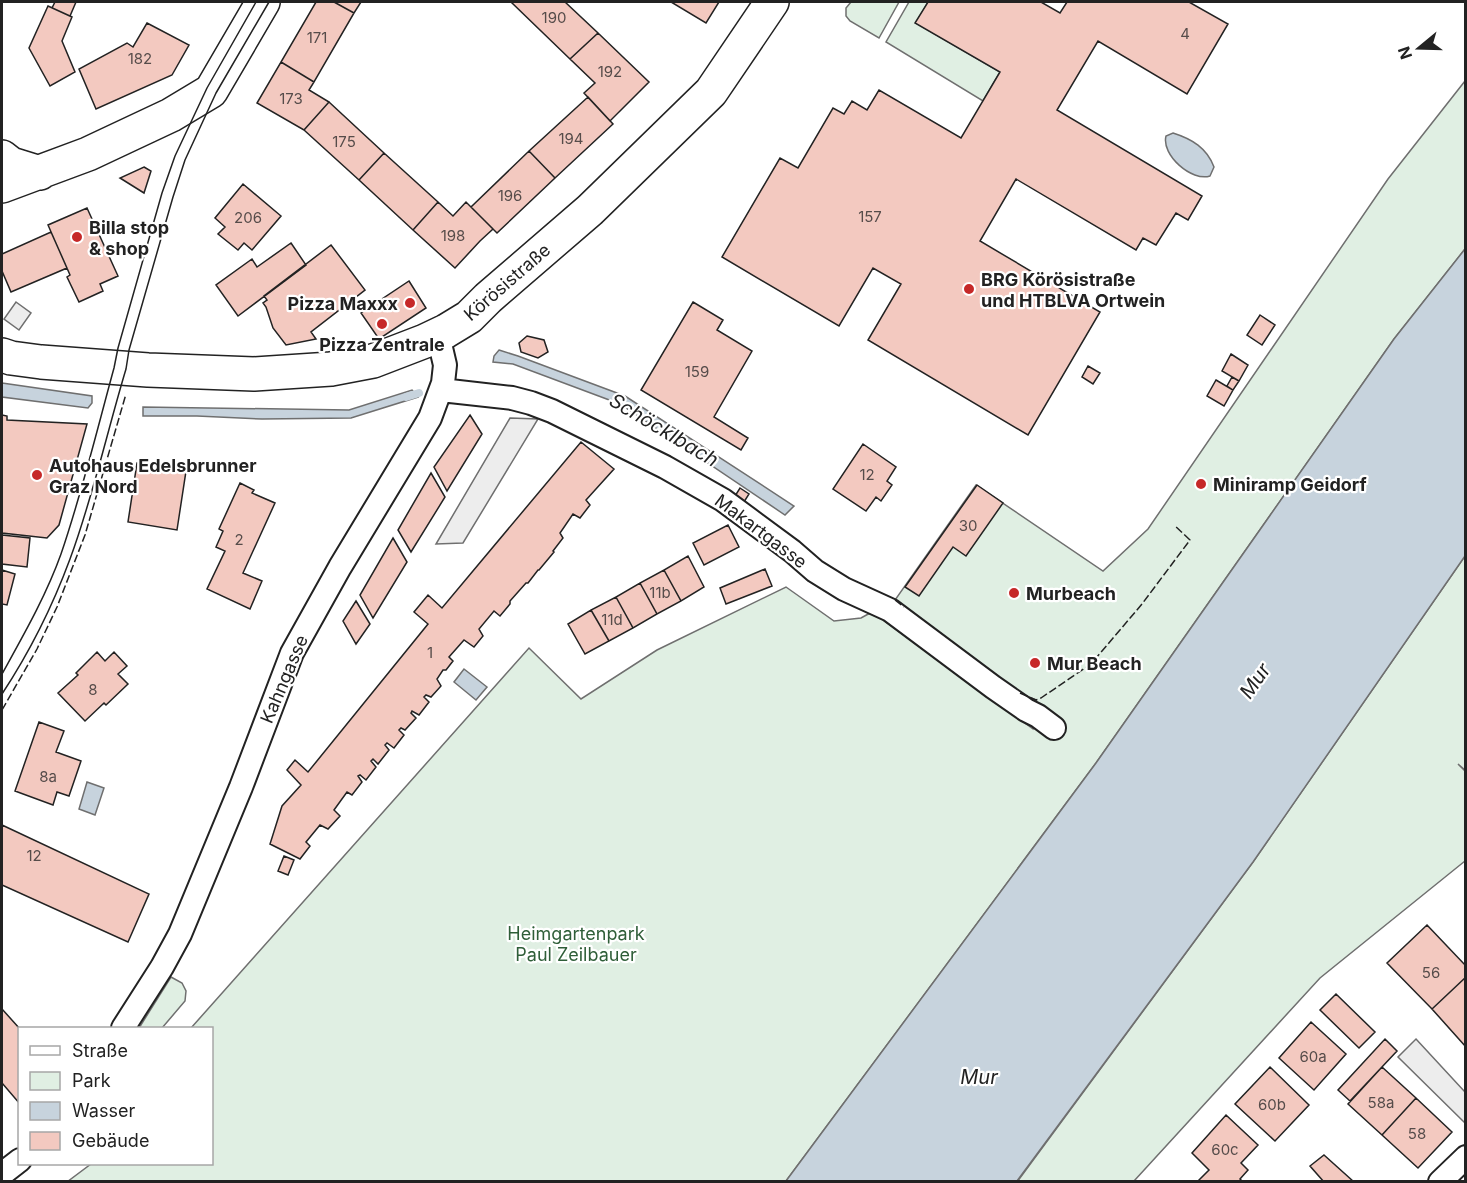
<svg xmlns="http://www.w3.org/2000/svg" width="1467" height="1183" font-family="Inter,sans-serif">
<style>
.green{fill:#e0efe3;stroke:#6f6f6f;stroke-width:1.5}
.parking{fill:#ededed;stroke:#6f6f6f;stroke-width:1.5}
.water{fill:#c7d3dd;stroke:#6f6f6f;stroke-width:1.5}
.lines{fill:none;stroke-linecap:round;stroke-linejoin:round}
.stream{stroke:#c7d3dd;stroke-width:8}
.building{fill:#f3c9c0;stroke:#222;stroke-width:1.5}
.street-casing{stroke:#222;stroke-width:26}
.secondary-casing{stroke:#222;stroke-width:36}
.street{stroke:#fff;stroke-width:22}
.secondary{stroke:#fff;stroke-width:33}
.tram{stroke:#222;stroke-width:1.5}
.fence{stroke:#222;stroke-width:1.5;stroke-dasharray:8 3;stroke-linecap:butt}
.poi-dot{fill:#c62828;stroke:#fff;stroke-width:2}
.labels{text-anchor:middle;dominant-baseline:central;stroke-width:4.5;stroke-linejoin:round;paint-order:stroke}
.number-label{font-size:15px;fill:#564c4a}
.poi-label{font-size:18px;font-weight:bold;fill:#222;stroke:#fff;text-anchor:start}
.street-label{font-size:18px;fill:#222;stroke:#fff}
.park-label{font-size:18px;fill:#2f5e38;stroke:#fff}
.water-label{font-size:20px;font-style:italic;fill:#222;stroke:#fff}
</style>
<rect width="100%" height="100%" fill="#fff"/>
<path class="green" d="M 851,2 L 899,2 L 879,38 L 850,21 L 846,16 L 846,8 Z
M 909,2 L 928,2 L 916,23 L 1000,72 L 983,101 L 886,42 Z
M 1465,81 L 1465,249 L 1394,339 L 1096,763 L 786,1181 L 67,1182 L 91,1164 L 212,1164 L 212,1028 L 191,1028 L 529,648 L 581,699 L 657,650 L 786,587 L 834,621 L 861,618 L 872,612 L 1033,729 L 1036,700 L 1015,691 L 934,631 L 895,600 L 976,485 L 1103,571 L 1148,529 L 1388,179 Z
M 1465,556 L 1465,770 L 1458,764 L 1465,771 L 1465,861 L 1320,978 L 1134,1181 L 1017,1182 L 1253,862 Z
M 171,977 L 182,983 L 186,991 L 185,1001 L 162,1028 L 139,1028 Z"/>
<path class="parking" d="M 16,302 L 31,313 L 19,330 L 4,319 Z
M 510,418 L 538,419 L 463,543 L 436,544 Z
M 1416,1039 L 1465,1092 L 1465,1123 L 1398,1057 Z"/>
<path class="water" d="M 1173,133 C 1192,139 1207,148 1214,167 L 1210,176 C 1192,182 1161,155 1166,136 Z
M 1465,249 L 1465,556 L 1253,862 L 1017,1181 L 786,1181 L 1096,763 L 1394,339 Z
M 499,350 L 518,356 L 625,396 L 794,506 L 785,515 L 620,404 L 513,364 L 493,362 L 494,356 Z
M 2,383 L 92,396 L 92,403 L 88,408 L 2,397 Z
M 412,390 L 418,397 L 351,418 L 262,419 L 197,416 L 143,416 L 143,407 L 349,410 Z
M 464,669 L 487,687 L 476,700 L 454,682 Z
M 87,782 L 104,788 L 95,815 L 79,809 Z"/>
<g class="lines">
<path class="stream" d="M 406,397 L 419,393"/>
</g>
<path class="building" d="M 55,2 L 76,2 L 70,16 L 52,8 Z
M 316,2 L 334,2 L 354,13 L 314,82 L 281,62 Z
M 334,2 L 361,2 L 354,13 Z
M 511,2 L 565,2 L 598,33 L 570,59 Z
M 671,2 L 719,2 L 706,23 Z
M 928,2 L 1041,2 L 1060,13 L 1067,2 L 1189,2 L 1228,24 L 1187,94 L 1098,41 L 1057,110 L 1202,196 L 1188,220 L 1176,213 L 1156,245 L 1143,238 L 1136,250 L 1016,179 L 980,241 L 1100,312 L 1028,435 L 868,340 L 901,284 L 873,268 L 839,326 L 722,257 L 780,158 L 798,168 L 833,108 L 844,114 L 852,101 L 867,110 L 879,90 L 961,138 L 1000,72 L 915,23 Z
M 48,6 L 72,17 L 62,41 L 75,72 L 50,86 L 29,48 Z
M 147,23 L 189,45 L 172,75 L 96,109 L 79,69 L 127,43 L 133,47 Z
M 598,33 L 649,82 L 610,121 L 584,93 L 595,83 L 570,59 Z
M 281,62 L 314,82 L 309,90 L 329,102 L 304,130 L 257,103 Z
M 588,97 L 613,124 L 555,178 L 529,151 Z
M 329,102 L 384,153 L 359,180 L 304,130 Z
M 529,151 L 555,178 L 497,233 L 471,207 Z
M 384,153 L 438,202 L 413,230 L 359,180 Z
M 144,167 L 151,171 L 144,193 L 120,178 Z
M 243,184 L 281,216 L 252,250 L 244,243 L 238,250 L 218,234 L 225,227 L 215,218 Z
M 438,202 L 453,216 L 466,202 L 493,229 L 480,241 L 455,268 L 413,230 Z
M 87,208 L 118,276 L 100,284 L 103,291 L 79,302 L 67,277 L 70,275 L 48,225 Z
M 51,232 L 67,268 L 11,292 L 2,271 L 2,254 Z
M 291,243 L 306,265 L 238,316 L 216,285 L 252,259 L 257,267 Z
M 331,245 L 365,290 L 311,332 L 316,339 L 286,345 L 273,328 L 266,307 L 263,303 L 267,300 L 264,296 Z
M 409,281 L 426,308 L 379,339 L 361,313 Z
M 693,302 L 723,320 L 717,330 L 752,351 L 714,417 L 748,438 L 741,450 L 641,390 Z
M 1260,315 L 1275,325 L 1262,345 L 1247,335 Z
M 527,336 L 544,340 L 548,352 L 538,358 L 521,352 L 519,343 Z
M 1231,354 L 1248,365 L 1239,381 L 1222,371 Z
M 1088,366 L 1100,373 L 1093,384 L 1082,377 Z
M 1232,377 L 1239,381 L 1233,390 L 1227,386 Z
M 1216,380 L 1233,390 L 1224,406 L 1207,396 Z
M 2,415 L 7,416 L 7,420 L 87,424 L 59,525 L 47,538 L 2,533 Z
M 470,415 L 482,434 L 447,491 L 434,467 Z
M 581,442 L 614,469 L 586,500 L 590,505 L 580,518 L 573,514 L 560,533 L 563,538 L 553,551 L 554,552 L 539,570 L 538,570 L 528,583 L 526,583 L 510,601 L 510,604 L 500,616 L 494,611 L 479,629 L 483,636 L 474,647 L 464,640 L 449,657 L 453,661 L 446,670 L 443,670 L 437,679 L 441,686 L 431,697 L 426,695 L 424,697 L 429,702 L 419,715 L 412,711 L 411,713 L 416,718 L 405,730 L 401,728 L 399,730 L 404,735 L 394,748 L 387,743 L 385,745 L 389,750 L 378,764 L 373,759 L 371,761 L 376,767 L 366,780 L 360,775 L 358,776 L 362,782 L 352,795 L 347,792 L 334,810 L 340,816 L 328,829 L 320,825 L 306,842 L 310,846 L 300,859 L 270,844 L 282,806 L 301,785 L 287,770 L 295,760 L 308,772 L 428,624 L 414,612 L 428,595 L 442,608 Z
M 863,444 L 896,467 L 887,481 L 892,485 L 881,501 L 876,497 L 866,511 L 833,489 Z
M 137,463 L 186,471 L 177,530 L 128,522 Z
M 431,473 L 445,497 L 411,552 L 398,530 Z
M 240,483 L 254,490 L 252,493 L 275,503 L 243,573 L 262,581 L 250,609 L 207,589 L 225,551 L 216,547 L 223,531 L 219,529 Z
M 977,485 L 1003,503 L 966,556 L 953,547 L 919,596 L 905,587 Z
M 740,488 L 749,494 L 744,502 L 735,496 Z
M 728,525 L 739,547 L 704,565 L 693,543 Z
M 2,535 L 30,538 L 27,567 L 2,564 Z
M 393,538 L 407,562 L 373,618 L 360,595 Z
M 688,556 L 704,587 L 681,601 L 664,570 Z
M 765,569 L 772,586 L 726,604 L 720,588 Z
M 2,570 L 15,574 L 7,605 L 2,604 Z
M 664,570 L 681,601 L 657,614 L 640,583 Z
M 640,583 L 657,614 L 633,628 L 616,597 Z
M 616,597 L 633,628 L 609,641 L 591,610 Z
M 356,601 L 370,624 L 356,644 L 343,621 Z
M 591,610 L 609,641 L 585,654 L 568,624 Z
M 97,652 L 105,661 L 114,652 L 127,666 L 118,674 L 128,684 L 106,705 L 104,703 L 85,721 L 58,693 L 78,675 L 76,673 Z
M 39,722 L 64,731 L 56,752 L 81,761 L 69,796 L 57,792 L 53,805 L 15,791 Z
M 2,825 L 149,894 L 128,942 L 2,885 Z
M 284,856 L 294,860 L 288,875 L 278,871 Z
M 1427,925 L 1466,966 L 1466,977 L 1432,1009 L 1387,963 Z
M 1466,977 L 1466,1047 L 1432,1009 Z
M 1336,994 L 1375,1032 L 1359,1048 L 1320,1010 Z
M 2,1009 L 20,1029 L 20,1104 L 2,1083 Z
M 1311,1022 L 1346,1054 L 1314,1090 L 1279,1058 Z
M 1385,1039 L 1397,1051 L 1350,1101 L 1338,1090 Z
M 1270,1067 L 1309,1105 L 1275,1141 L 1235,1104 Z
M 1382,1067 L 1416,1098 L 1382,1135 L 1348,1104 Z
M 1416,1098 L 1452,1132 L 1418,1168 L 1382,1135 Z
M 1226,1115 L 1258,1145 L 1241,1163 L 1248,1170 L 1240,1179 L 1243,1182 L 1201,1182 L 1199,1180 L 1209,1170 L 1192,1153 Z
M 1324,1155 L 1354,1182 L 1324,1182 L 1310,1166 Z"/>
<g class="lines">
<defs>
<path id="street" d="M 441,390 L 512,398 L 531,403 L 552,411 L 665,467 L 723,500 L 792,551 L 815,571 L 844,589 L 890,610 L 993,687 L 1026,710 L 1038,716 L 1054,728
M 123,1028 L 162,967 L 180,934 L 241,787 L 292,653 L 340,567 L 430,418 L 443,383 L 445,365 L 438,335
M 2,1174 L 20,1160
M 1440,1182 L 1466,1157"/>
<path id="secondary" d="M 2,157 L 11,164 L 40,173
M 2,186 L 88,154 L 171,115 L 211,91 L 263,2
M 2,355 L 11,358 L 41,362 L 148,370 L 254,374 L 331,369 L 373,361 L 425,341 L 446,331 L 469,317 L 488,298 L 590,210 L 711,92 L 772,2"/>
</defs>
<use href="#street" class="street-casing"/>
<use href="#secondary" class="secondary-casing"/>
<use href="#street" class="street"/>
<use href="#secondary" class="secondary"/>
<path class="tram" d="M 2,674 C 23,636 46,596 61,554 C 82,493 97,430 114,368 L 118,348 L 162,193 L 175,156 L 207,88 L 256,2
M 2,694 C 29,653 53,605 70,559 C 93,497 107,432 126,369 L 129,350 L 173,197 L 185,160 L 216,93 L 269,2"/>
<path class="fence" d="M 895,600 L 904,607
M 1020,693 L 1036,700 L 1041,698 L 1091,664 L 1142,604 L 1190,540 L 1174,525
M 2,710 L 37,649 L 57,607 L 85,535 L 126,394"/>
</g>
<g class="poi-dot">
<circle cx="77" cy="237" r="6"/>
<circle cx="969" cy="289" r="6"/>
<circle cx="410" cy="303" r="6"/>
<circle cx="382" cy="324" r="6"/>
<circle cx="37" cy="475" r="6"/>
<circle cx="1201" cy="484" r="6"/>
<circle cx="1014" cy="593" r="6"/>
<circle cx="1035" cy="663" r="6"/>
</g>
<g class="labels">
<g class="number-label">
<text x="554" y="17">190</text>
<text x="1185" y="33">4</text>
<text x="317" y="37">171</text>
<text x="140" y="58">182</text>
<text x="610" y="71">192</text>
<text x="291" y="98">173</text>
<text x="571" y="138">194</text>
<text x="344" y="141">175</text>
<text x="510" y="195">196</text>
<text x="870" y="216">157</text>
<text x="248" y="217">206</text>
<text x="453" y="235">198</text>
<text x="697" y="371">159</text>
<text x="867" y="474">12</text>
<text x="968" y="525">30</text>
<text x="239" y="539">2</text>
<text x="660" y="592">11b</text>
<text x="612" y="619">11d</text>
<text x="430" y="652">1</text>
<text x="93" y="689">8</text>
<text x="48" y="776">8a</text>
<text x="34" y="855">12</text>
<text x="1431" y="972">56</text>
<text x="1313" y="1056">60a</text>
<text x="1381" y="1102">58a</text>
<text x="1272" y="1104">60b</text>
<text x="1417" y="1133">58</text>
<text x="1225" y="1149">60c</text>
</g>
<g class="poi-label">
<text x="89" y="227">Billa stop<tspan x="89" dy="21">&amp; shop</tspan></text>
<text x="981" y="279">BRG Körösistraße<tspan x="981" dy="21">und HTBLVA Ortwein</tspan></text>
<text x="398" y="303" text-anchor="end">Pizza Maxxx</text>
<text x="382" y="344" text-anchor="middle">Pizza Zentrale</text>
<text x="49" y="465">Autohaus Edelsbrunner<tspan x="49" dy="21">Graz Nord</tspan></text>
<text x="1213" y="484">Miniramp Geidorf</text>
<text x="1026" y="593">Murbeach</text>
<text x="1047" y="663">Mur Beach</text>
</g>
<g class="street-label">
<text transform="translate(507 282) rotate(-41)">Körösistraße</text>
<text transform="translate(761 531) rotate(37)">Makartgasse</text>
<text transform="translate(284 679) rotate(-67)">Kahngasse</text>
</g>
<g class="park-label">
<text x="576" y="933">Heimgartenpark<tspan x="576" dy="21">Paul Zeilbauer</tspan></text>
</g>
<g class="water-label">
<text transform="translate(664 430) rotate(31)">Schöcklbach</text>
<text transform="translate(1255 681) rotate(-55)">Mur</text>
<text x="979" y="1077">Mur</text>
</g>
</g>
<rect width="1467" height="1183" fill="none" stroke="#222222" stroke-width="6"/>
<rect x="18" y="1027" width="195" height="138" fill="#ffffff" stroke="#a7a7a7" stroke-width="1.5"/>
<rect x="30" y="1046" width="30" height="9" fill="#ffffff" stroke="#a7a7a7" stroke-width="1.5"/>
<text x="72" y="1057" font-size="18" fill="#222222">Straße</text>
<rect x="30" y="1072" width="30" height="18" fill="#e0efe3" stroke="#a7a7a7" stroke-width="1.5"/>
<text x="72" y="1087" font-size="18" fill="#222222">Park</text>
<rect x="30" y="1102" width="30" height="18" fill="#c7d3dd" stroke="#a7a7a7" stroke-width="1.5"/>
<text x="72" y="1117" font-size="18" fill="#222222">Wasser</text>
<rect x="30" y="1132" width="30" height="18" fill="#f3c9c0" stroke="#a7a7a7" stroke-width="1.5"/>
<text x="72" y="1147" font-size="18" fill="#222222">Gebäude</text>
<g transform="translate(1419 48) rotate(251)" stroke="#ffffff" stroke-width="4.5" paint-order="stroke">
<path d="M0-4.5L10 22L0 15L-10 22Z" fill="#222222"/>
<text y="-9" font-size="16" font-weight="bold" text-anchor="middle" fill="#222222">N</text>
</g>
</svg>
